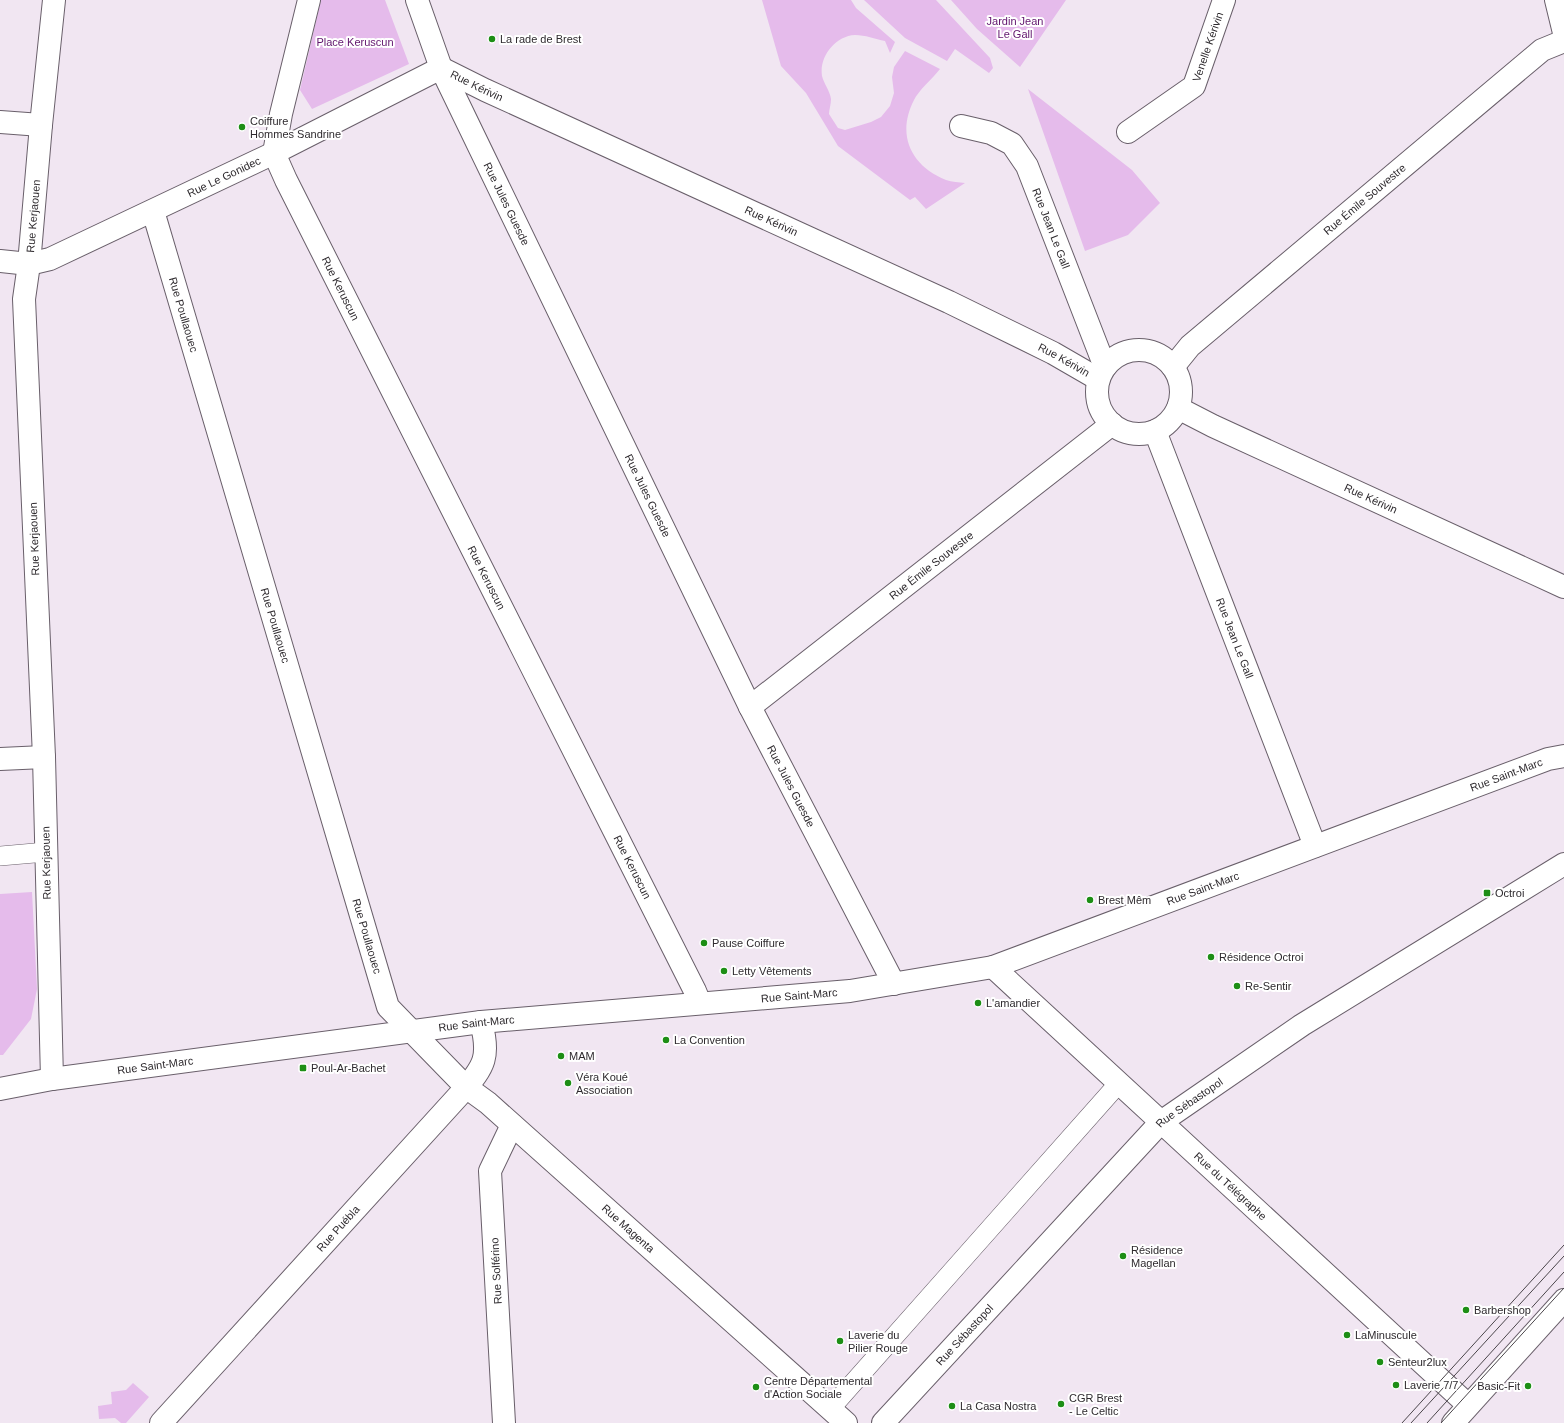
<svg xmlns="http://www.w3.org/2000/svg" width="1564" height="1423" font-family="Helvetica,sans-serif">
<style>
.green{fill:#e5bbeb}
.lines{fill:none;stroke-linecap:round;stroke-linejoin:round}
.service-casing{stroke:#695f6a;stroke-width:20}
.minor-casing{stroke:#695f6a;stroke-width:24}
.tertiary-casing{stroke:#695f6a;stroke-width:24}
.secondary-casing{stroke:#695f6a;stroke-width:24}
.service{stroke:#fff;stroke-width:19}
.minor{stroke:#fff;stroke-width:22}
.tertiary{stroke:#fff;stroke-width:22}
.secondary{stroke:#fff;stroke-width:22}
.tram{stroke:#4b464b;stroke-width:1}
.poi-dot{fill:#1d8e15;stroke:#fff;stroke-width:1.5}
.labels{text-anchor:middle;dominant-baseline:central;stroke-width:4;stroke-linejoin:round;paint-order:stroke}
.park-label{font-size:11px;fill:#61146d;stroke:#fff}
.poi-label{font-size:11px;fill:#2e2a2e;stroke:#fff;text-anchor:start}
.street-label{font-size:11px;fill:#2e2a2e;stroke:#fff}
</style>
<rect width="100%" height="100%" fill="#f1e6f2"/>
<path class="green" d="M 321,0 L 385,0 L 409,64 L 312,109 L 300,90 Z
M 762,0 L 851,0 L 856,8 L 895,42 L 890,53 L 885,41 C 875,39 865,35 855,35 C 835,36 819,57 822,76 C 824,84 830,91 831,99 C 831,104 829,110 829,114 L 838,128 L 845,130 L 871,122 L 881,117 L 890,106 L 894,93 L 892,77 L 894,67 L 905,51 L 940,69 C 933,78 918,91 914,100 C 896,135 911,166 946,180 C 952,182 959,182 965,183 L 926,209 L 915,197 L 910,200 L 838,146 L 806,93 L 781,66 Z
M 864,0 L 936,0 L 990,58 L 993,68 L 989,73 L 955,49 L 947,61 L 905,38 Z
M 951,0 L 1066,0 L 1020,67 L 977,29 Z
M 1028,89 L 1132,170 L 1160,203 L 1128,235 L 1085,251 Z
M 32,892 L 37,989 L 31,1019 L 3,1055 L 0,1055 L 0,894 Z
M 133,1383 L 149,1397 L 126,1423 L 121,1423 L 115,1418 L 99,1419 L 98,1406 L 112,1404 L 111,1392 L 126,1390 Z"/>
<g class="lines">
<defs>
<path id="service" d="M 0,856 L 46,852
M 830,1409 L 1119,1083"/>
<g id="minor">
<path id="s1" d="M 309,0 L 281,114 L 274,153 L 286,180 L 695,991 L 700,1003"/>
<path id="s2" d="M 417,0 L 441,68 L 750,707 L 894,984"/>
<path id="s3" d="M 441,68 L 485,90 L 949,302 L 1053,353 L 1098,379"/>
<path d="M 0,122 L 41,125"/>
<path id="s4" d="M 961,126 L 991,133 L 1012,144 L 1027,166 L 1105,367"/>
<path id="s5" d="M 1128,132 L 1194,86 L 1224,0"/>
<path id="s6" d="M 153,211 L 388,1007 L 466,1087 L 488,1103 L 846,1423"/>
<path id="s7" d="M 0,261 L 29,264 L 50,259 L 274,153 L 441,68"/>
<circle cx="1139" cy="392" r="42"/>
<path id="s8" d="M 1173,367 L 1190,346 L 1542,50 L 1564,41"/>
<path id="s9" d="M 1178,408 L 1213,426 L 1564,587"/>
<path id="s10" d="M 1155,431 L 1315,846"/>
<path id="s11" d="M 750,707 L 1112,424"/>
<path d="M 0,759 L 44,757"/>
<path id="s12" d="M 993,967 L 1468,1405"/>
<path id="s13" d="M 52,1079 L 44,757 L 24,299 L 29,264 L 41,125 L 54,0"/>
<path id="s14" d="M 161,1423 L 462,1092 C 485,1066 490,1056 481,1022"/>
<path d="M 504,1423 L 490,1171 L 512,1125"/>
</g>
<g id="tertiary">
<path d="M 1556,0 L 1564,33"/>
<path id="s15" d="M 0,1089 L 52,1079 L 481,1022 L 850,991 L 993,967 L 1548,759 L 1564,756"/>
<path d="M 1453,1423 L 1564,1300"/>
</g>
<g id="secondary">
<path id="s16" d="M 883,1423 L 1161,1122 L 1302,1025 L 1564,864"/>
</g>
</defs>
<use href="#service" class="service-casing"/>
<use href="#minor" class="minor-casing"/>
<use href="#tertiary" class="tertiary-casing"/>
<use href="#secondary" class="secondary-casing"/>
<use href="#service" class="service"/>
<use href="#minor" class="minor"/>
<use href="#tertiary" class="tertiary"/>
<use href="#secondary" class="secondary"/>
<path class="tram" d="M 1402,1423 L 1564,1245
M 1411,1423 L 1564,1256
M 1427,1423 L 1564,1272
M 1441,1423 L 1564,1288"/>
</g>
<g class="poi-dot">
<circle cx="492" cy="39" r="4"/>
<circle cx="242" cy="127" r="4"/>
<rect x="1483" y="889" width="8" height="8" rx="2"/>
<circle cx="1090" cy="900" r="4"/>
<circle cx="704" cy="943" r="4"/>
<circle cx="1211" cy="957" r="4"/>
<circle cx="724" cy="971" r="4"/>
<circle cx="1237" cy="986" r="4"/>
<circle cx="978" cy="1003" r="4"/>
<circle cx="666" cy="1040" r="4"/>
<circle cx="561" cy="1056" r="4"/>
<rect x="299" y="1064" width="8" height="8" rx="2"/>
<circle cx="568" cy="1083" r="4"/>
<circle cx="1123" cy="1256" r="4"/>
<circle cx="1466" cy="1310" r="4"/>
<circle cx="1347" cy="1335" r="4"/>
<circle cx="840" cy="1341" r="4"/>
<circle cx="1380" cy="1362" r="4"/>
<circle cx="1396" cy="1385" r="4"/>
<circle cx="1528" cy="1386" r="4"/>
<circle cx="756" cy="1387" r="4"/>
<circle cx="1061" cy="1404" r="4"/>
<circle cx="952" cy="1406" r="4"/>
</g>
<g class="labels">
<g class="park-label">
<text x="1015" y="21">Jardin Jean<tspan x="1015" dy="13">Le Gall</tspan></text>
<text x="355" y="42">Place Keruscun</text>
</g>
<g class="poi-label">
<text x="500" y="39">La rade de Brest</text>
<text x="250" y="121">Coiffure<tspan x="250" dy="13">Hommes Sandrine</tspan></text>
<text x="1495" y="893">Octroi</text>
<text x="1098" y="900">Brest Mêm</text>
<text x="712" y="943">Pause Coiffure</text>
<text x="1219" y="957">Résidence Octroi</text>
<text x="732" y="971">Letty Vêtements</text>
<text x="1245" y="986">Re-Sentir</text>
<text x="986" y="1003">L'amandier</text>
<text x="674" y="1040">La Convention</text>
<text x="569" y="1056">MAM</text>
<text x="311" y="1068">Poul-Ar-Bachet</text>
<text x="576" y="1077">Véra Koué<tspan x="576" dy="13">Association</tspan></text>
<text x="1131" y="1250">Résidence<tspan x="1131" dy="13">Magellan</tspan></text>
<text x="1474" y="1310">Barbershop</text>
<text x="848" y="1335">Laverie du<tspan x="848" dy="13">Pilier Rouge</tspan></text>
<text x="1355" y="1335">LaMinuscule</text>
<text x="1388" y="1362">Senteur2lux</text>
<text x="764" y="1381">Centre Départemental<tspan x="764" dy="13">d'Action Sociale</tspan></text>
<text x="1404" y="1385">Laverie 7/7</text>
<text x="1520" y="1386" text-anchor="end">Basic-Fit</text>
<text x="1069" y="1398">CGR Brest<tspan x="1069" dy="13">- Le Celtic</tspan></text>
<text x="960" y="1406">La Casa Nostra</text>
</g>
<g class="street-label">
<text stroke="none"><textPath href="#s5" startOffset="122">Venelle Kérivin</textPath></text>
<text stroke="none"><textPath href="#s3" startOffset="40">Rue Kérivin</textPath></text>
<text stroke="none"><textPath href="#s7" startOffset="243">Rue Le Gonidec</textPath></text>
<text stroke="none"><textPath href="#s8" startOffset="255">Rue Émile Souvestre</textPath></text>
<text stroke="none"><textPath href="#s2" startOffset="223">Rue Jules Guesde</textPath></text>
<text stroke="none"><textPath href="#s13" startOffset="864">Rue Kerjaouen</textPath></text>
<text stroke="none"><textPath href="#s3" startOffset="364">Rue Kérivin</textPath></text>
<text stroke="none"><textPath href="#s4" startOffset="148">Rue Jean Le Gall</textPath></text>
<text stroke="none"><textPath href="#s1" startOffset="308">Rue Keruscun</textPath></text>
<text stroke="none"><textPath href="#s6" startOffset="108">Rue Poullaouec</textPath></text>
<text stroke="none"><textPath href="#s3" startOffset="688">Rue Kérivin</textPath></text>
<text stroke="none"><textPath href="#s2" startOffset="547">Rue Jules Guesde</textPath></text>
<text stroke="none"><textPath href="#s9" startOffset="213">Rue Kérivin</textPath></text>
<text transform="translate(34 539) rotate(-92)">Rue Kerjaouen</text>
<text stroke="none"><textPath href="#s11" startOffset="230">Rue Émile Souvestre</textPath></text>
<text stroke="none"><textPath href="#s1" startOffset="632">Rue Keruscun</textPath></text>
<text stroke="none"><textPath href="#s6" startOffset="432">Rue Poullaouec</textPath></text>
<text stroke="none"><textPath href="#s10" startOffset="222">Rue Jean Le Gall</textPath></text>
<text stroke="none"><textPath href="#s15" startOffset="1549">Rue Saint-Marc</textPath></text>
<text stroke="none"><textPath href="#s2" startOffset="871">Rue Jules Guesde</textPath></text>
<text transform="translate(46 863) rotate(-91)">Rue Kerjaouen</text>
<text stroke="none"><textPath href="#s1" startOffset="956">Rue Keruscun</textPath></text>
<text stroke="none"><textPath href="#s15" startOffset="1225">Rue Saint-Marc</textPath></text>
<text stroke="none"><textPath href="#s6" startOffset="756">Rue Poullaouec</textPath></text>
<text stroke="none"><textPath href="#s15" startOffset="805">Rue Saint-Marc</textPath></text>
<text stroke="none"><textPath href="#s15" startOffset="481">Rue Saint-Marc</textPath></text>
<text stroke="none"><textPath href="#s15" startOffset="157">Rue Saint-Marc</textPath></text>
<text stroke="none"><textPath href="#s16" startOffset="444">Rue Sébastopol</textPath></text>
<text stroke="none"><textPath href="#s12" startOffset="323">Rue du Télégraphe</textPath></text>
<text stroke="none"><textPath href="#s6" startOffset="1157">Rue Magenta</textPath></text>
<text stroke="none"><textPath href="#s14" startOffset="263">Rue Puébla</textPath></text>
<text transform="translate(496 1271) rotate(-93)">Rue Solférino</text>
<text stroke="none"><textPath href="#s16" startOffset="120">Rue Sébastopol</textPath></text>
</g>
</g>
</svg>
